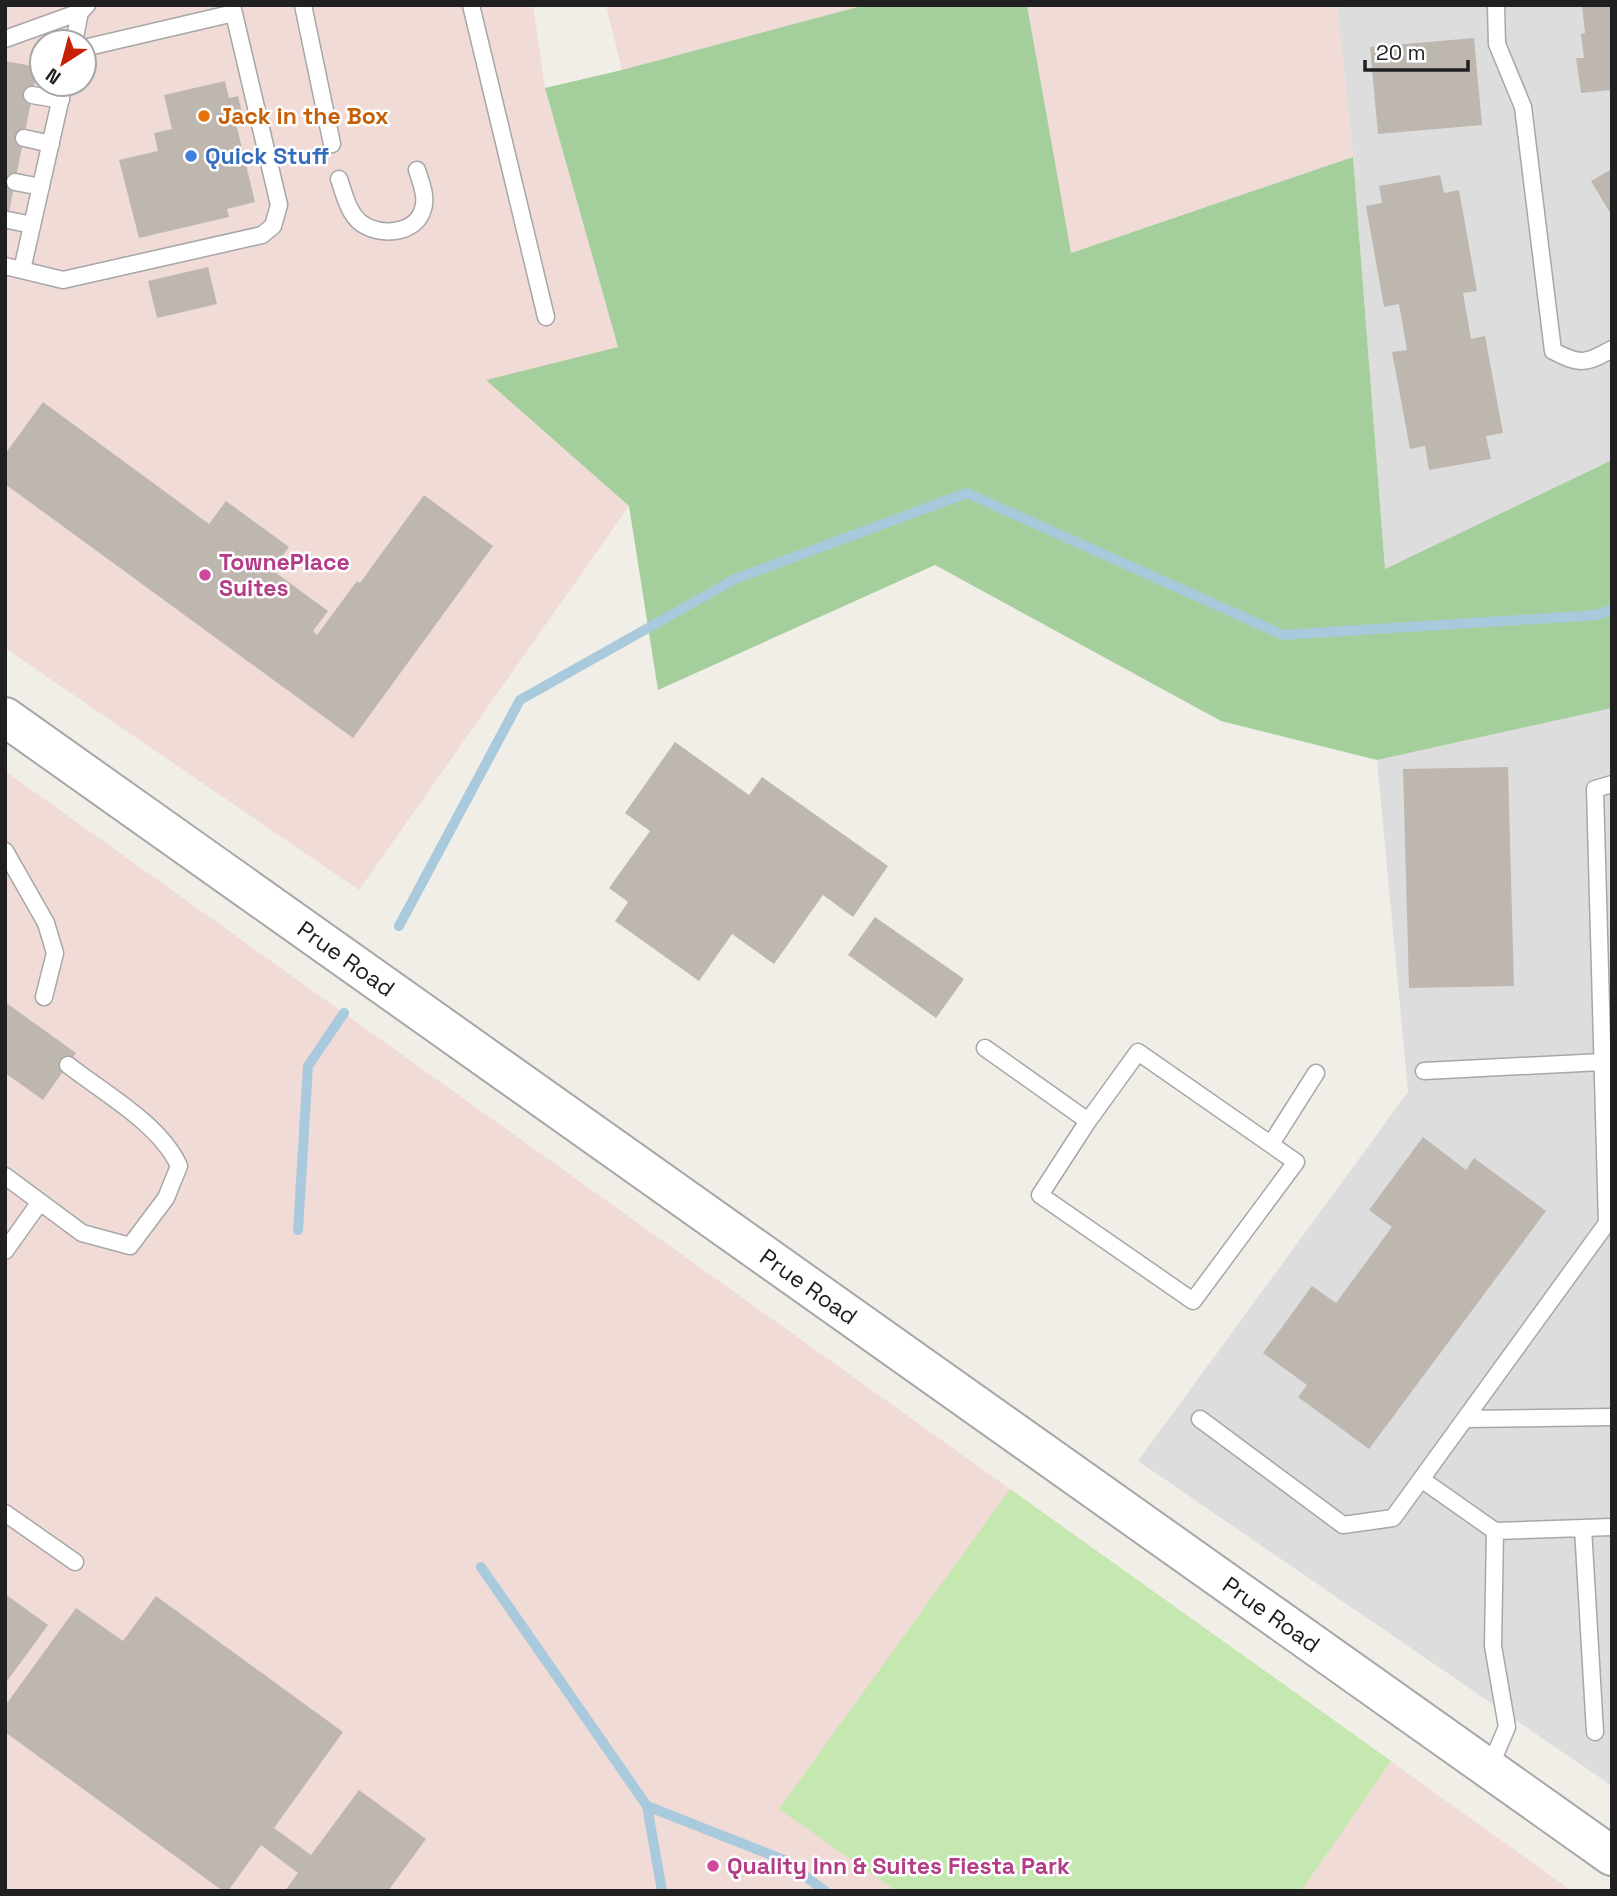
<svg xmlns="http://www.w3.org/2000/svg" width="1617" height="1896" font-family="'Space Grotesk',sans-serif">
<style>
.residential{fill:#dedddd}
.commercial{fill:#f0dbd7;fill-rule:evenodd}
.grass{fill:#c4e8af}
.forest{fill:#a5ce9d}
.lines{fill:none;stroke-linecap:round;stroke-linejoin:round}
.stream{stroke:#a9cadc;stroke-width:10}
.building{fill:#bdb7b0}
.service-casing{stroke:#a7a7a7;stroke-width:19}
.tertiary-casing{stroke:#a7a7a7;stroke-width:42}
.service{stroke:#fff;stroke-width:16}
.tertiary{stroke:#fff;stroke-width:38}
.food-dot{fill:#e8710a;stroke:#fff;stroke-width:2.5}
.shop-dot{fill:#3f7fe0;stroke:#fff;stroke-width:2.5}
.hotel-dot{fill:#d1479c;stroke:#fff;stroke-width:2.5}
.labels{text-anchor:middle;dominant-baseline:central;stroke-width:5;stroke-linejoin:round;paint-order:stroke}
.food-label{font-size:23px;font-weight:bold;fill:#c56008;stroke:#fff;text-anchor:start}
.shop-label{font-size:23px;font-weight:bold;fill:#366cbe;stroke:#fff;text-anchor:start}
.hotel-label{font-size:23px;font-weight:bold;fill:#b23c85;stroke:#fff;text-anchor:start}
.street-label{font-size:23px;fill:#202020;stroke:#fff}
</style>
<rect width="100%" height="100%" fill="#f0eee7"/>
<path class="residential" d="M 1337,5 L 1612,5 L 1612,460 L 1385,569 L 1353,157 Z
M 1612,708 L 1612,1786 L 1138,1461 L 1408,1092 L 1377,760 Z"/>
<path class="commercial" d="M 5,5 L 533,5 L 545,88 L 618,347 L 487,380 L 629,506 L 359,890 L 5,648 ZM 42,42 L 84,42 L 84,84 L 42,84 Z
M 606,5 L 865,5 L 622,70 Z
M 1027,5 L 1337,5 L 1353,157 L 1070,253 Z
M 5,771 L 1010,1489 L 1572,1891 L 5,1891 Z"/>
<path class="grass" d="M 1010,1489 L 1391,1761 L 1301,1891 L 896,1891 L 779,1809 Z"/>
<path class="forest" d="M 865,5 L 1027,5 L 1071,253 L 1353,157 L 1385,569 L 1612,460 L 1612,708 L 1377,760 L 1221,721 L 935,565 L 658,690 L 629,506 L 486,380 L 618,347 L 545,88 L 622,70 Z"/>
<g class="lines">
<path class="stream" d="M 399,926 L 520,700 L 735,579 L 967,493 L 1283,635 L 1597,615 L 1612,609
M 298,1230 L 308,1066 L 344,1013
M 481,1567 L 647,1806 L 662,1891
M 647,1806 L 784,1860 L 825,1891"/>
</g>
<path class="building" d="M 1582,5 L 1612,5 L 1612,90 L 1581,93 L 1576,58 L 1584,58 L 1581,34 L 1585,33 Z
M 1474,38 L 1482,125 L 1378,134 L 1370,47 Z
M 5,61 L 38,67 L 6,227 L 5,227 Z
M 225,81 L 229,98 L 238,96 L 244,121 L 236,123 L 255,202 L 227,209 L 229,217 L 139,238 L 119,160 L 158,151 L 154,133 L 172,129 L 164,95 Z
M 1612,169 L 1612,216 L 1591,181 Z
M 1440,175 L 1444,193 L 1459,190 L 1477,291 L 1463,293 L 1471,339 L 1485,336 L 1503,433 L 1486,436 L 1491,459 L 1429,470 L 1425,446 L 1410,449 L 1392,352 L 1407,350 L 1399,304 L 1384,307 L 1366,206 L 1382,203 L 1379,186 Z
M 208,267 L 217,304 L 157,318 L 148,281 Z
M 43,402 L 209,524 L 226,501 L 289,547 L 272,570 L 328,611 L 313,631 L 317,635 L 357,581 L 360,583 L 424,495 L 493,546 L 353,738 L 5,484 L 5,454 Z
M 675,742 L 749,795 L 762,777 L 888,866 L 853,917 L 823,895 L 774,964 L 732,934 L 699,981 L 615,921 L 628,902 L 609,888 L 650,831 L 625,813 Z
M 1508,767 L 1514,986 L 1409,988 L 1403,769 Z
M 875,917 L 964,979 L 936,1018 L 848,955 Z
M 5,1002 L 76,1053 L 43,1100 L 5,1073 Z
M 1423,1137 L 1466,1170 L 1474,1158 L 1546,1211 L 1369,1449 L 1298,1397 L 1307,1385 L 1263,1353 L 1312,1286 L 1336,1303 L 1392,1227 L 1369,1210 Z
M 5,1594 L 48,1625 L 5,1684 Z
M 156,1596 L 343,1732 L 274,1828 L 311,1855 L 359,1790 L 426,1839 L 388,1891 L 285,1891 L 298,1873 L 261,1845 L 228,1891 L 223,1891 L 5,1732 L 5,1706 L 76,1608 L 123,1641 Z"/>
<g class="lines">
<defs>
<path id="service" d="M 303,5 L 332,144
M 471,5 L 546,317
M 1496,5 L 1497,44 L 1523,107 L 1553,351 C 1580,365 1586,364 1612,349
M 5,39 L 80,12 L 87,5
M 74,42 L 80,12
M 84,48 L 234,13
M 32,95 L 61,100
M 24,138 L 51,144
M 339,179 C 344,193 348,213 361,223 C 378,236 413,235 422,212 C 428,198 421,183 417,170
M 15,182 L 41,187
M 8,220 L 32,225
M 5,266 L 63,280 L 262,235 L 273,226 L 279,205 L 232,5
M 22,270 L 64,84
M 5,851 L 46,923 L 55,953 L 44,997
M 985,1048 L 1088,1121 L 1040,1195 L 1193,1301 L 1296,1162 L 1138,1052 L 1088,1121
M 1424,1071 L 1602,1062
M 1271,1144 L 1316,1073
M 5,1176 L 82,1233 L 130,1246 L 166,1198 L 179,1166 C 160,1124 104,1093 68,1065
M 5,1251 L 40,1202
M 1200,1419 L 1343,1525 L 1393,1518 L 1607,1223 L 1595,789 L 1612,784
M 1465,1419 L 1612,1417
M 1421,1479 L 1495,1531 L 1612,1527
M 5,1513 L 75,1562
M 1583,1528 L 1595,1732
M 1489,1769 L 1507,1727 L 1493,1646 L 1495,1531"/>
<g id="tertiary">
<path id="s1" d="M 5,717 L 1612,1856"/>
</g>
</defs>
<use href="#service" class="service-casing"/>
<use href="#tertiary" class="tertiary-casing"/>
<use href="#service" class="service"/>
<use href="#tertiary" class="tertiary"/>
</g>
<circle class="food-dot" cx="204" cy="116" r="7"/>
<circle class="shop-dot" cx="191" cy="156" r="7"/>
<g class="hotel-dot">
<circle cx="205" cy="575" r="7"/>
<circle cx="713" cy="1866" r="7"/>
</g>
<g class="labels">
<g class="food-label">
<text x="218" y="116">Jack in the Box</text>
</g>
<g class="shop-label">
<text x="205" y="156">Quick Stuff</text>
</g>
<g class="hotel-label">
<text x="219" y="562">TownePlace<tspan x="219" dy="26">Suites</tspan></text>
<text x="727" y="1866">Quality Inn &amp; Suites Fiesta Park</text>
</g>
<g class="street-label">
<text stroke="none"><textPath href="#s1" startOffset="418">Prue Road</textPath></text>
<text stroke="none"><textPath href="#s1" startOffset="985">Prue Road</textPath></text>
<text stroke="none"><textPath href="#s1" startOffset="1552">Prue Road</textPath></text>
</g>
</g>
<rect width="1617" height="1896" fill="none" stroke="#202020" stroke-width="14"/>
<g transform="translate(63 63) rotate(216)"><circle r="33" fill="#ffffff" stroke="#a6a6a6" stroke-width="2"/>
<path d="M0-5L12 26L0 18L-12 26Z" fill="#c82108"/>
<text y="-10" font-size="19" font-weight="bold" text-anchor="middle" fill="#202020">N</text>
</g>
<path d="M1365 60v10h103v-10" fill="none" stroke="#202020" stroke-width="3.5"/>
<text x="1376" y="60" font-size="21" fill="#202020" stroke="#ffffff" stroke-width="5" paint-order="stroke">20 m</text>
</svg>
